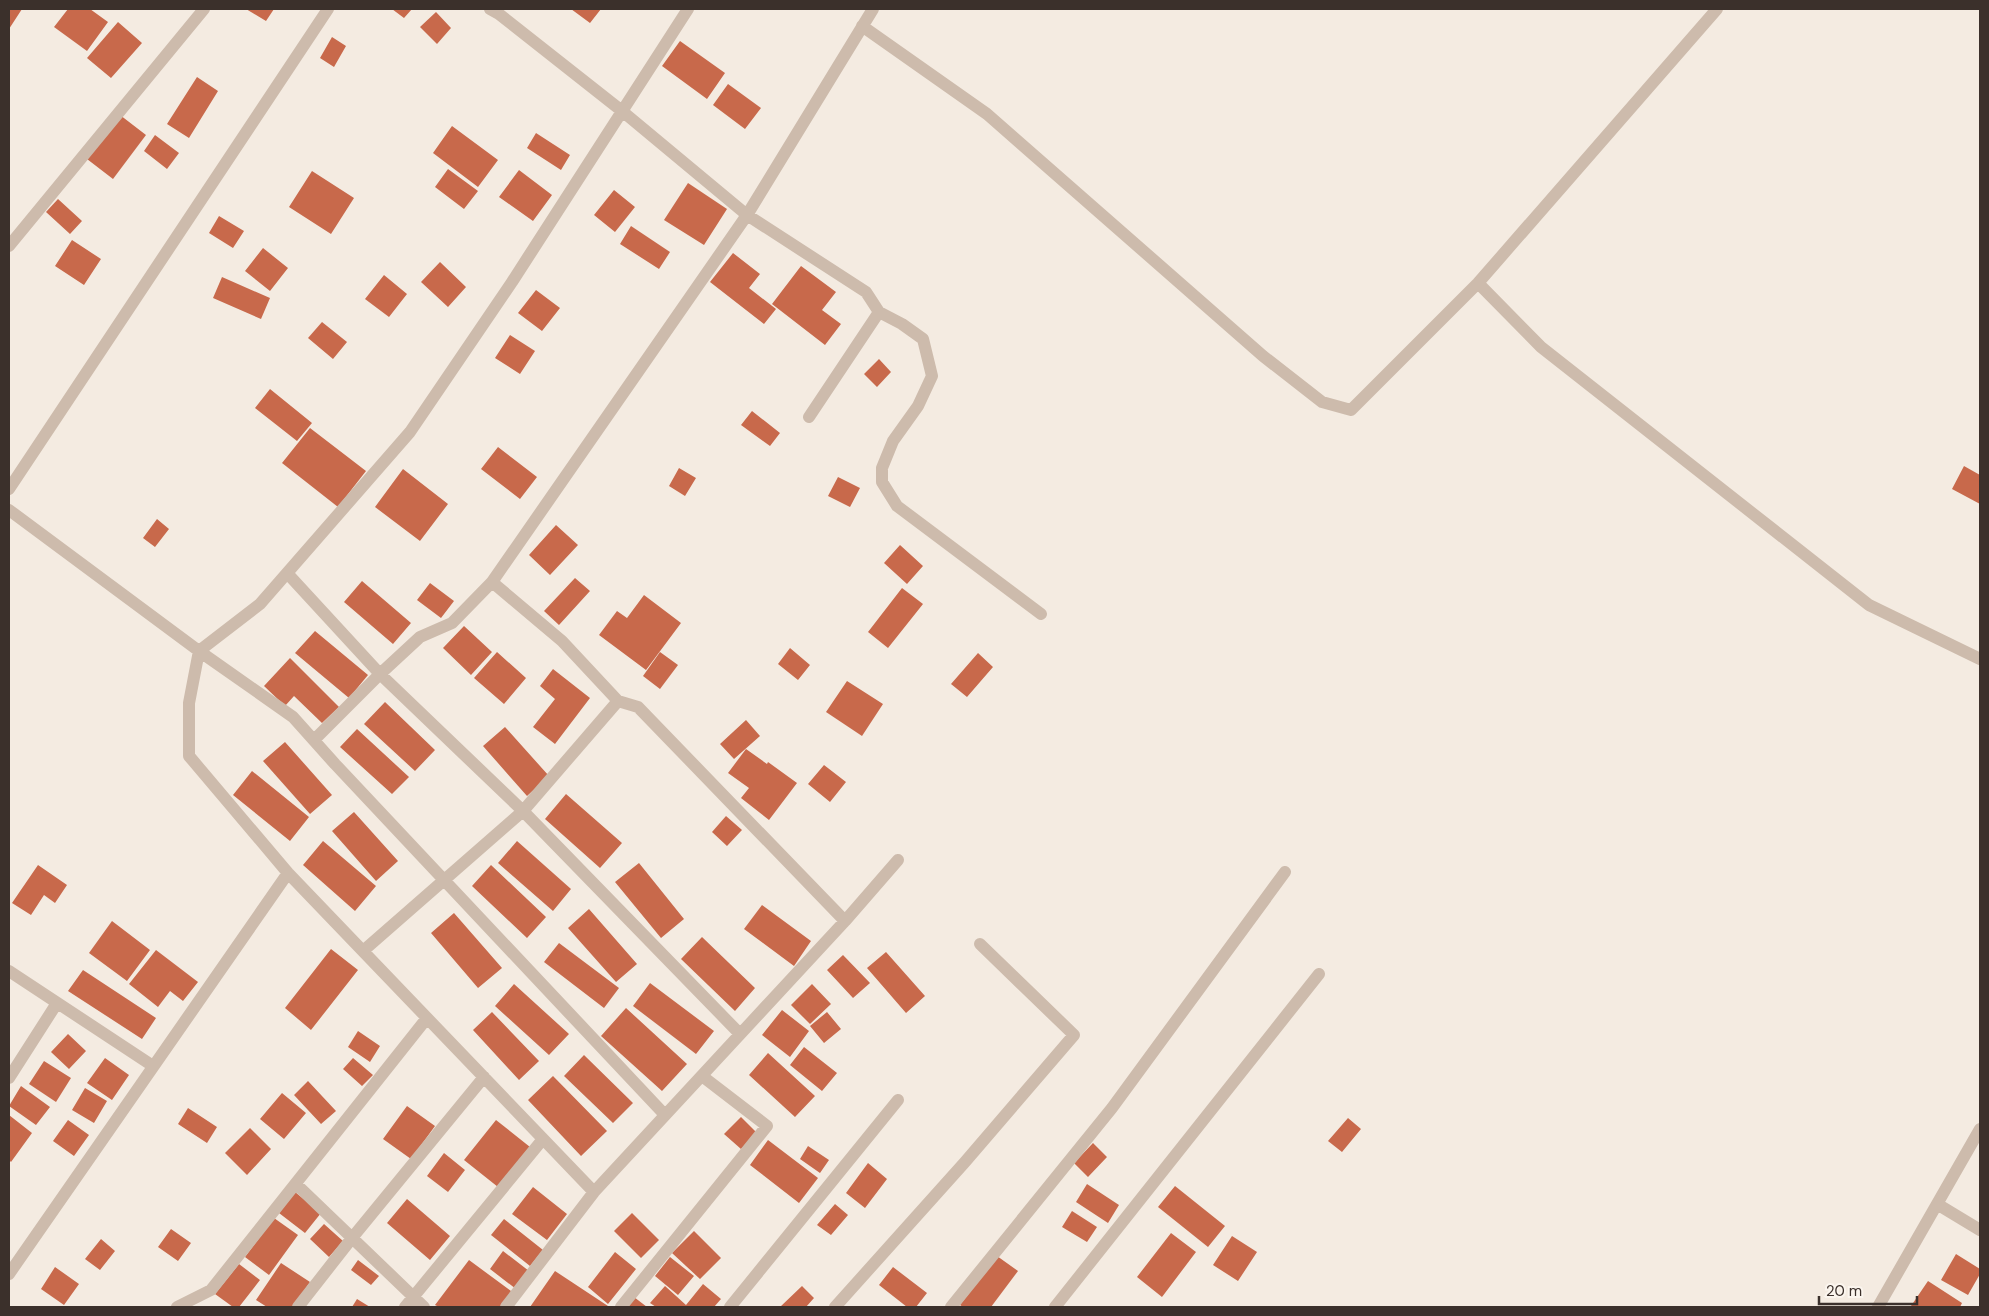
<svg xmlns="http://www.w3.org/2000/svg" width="1989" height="1316" font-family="'DM Sans',sans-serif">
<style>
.building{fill:#c8694b}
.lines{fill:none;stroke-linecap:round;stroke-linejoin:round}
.minor{stroke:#cdbbac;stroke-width:12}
</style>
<rect width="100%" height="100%" fill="#f4ebe1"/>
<path class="building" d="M 9,9 L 22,9 L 9,29 Z
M 68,9 L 90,9 L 108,22 L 87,51 L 54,27 Z
M 246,9 L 274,9 L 266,21 Z
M 392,9 L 412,9 L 404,18 Z
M 571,9 L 601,9 L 590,23 Z
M 436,12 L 451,28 L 437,44 L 420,27 Z
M 118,22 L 142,43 L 111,78 L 87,58 Z
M 332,37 L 346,46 L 334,67 L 320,58 Z
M 680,41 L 725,73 L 707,99 L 662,66 Z
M 197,77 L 218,91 L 189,138 L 167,124 Z
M 728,84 L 761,108 L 745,129 L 713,105 Z
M 120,115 L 146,135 L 113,179 L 87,159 Z
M 452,126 L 498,160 L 478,187 L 433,153 Z
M 536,133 L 570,155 L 561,170 L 527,148 Z
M 155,135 L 179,153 L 167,169 L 144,151 Z
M 448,169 L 478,191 L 464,209 L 435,187 Z
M 519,170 L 552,195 L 533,221 L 499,197 Z
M 312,171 L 354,198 L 331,234 L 289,207 Z
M 688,183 L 727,209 L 704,245 L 664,220 Z
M 614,190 L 635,207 L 615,232 L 594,215 Z
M 58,199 L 82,221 L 70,234 L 46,212 Z
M 219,216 L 244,231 L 233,248 L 209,233 Z
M 631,226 L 670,252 L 659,269 L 620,244 Z
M 72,240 L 101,259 L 84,285 L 55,266 Z
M 263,248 L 288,268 L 270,291 L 245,271 Z
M 733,253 L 760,274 L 749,288 L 776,309 L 764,324 L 710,282 Z
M 440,262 L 466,287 L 448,307 L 421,282 Z
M 801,266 L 836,292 L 822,310 L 841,324 L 825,345 L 772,304 Z
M 384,275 L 407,294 L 389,317 L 365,299 Z
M 222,277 L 270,298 L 261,319 L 213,298 Z
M 536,290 L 560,308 L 542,331 L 518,313 Z
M 322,322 L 347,342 L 333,359 L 308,338 Z
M 510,335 L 535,351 L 520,374 L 495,358 Z
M 879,359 L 891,372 L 877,387 L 864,374 Z
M 270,389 L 312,423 L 297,441 L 255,408 Z
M 752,411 L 780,433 L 770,446 L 741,425 Z
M 310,428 L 366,471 L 338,507 L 282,463 Z
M 498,447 L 537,477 L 520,499 L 481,469 Z
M 1964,466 L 1980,475 L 1980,504 L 1952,489 Z
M 679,468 L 696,478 L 685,496 L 669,486 Z
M 403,469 L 448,504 L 420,541 L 375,507 Z
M 838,477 L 860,488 L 850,507 L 828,496 Z
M 157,519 L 169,529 L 155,547 L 143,538 Z
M 556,525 L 578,545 L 550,575 L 529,555 Z
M 900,545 L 923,566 L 907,584 L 884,563 Z
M 575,578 L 590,591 L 559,625 L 544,611 Z
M 362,581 L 411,623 L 393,644 L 344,602 Z
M 430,583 L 454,601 L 441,618 L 417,600 Z
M 902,588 L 923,604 L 888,648 L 868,632 Z
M 644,595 L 681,623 L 646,670 L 599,635 L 617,611 L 627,618 Z
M 464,626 L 492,652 L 471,675 L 443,648 Z
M 315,631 L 368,675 L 349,698 L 295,653 Z
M 790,648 L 810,665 L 798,680 L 778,664 Z
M 497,652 L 526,678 L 504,704 L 474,678 Z
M 660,652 L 678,665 L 660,689 L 643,676 Z
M 978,653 L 993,667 L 967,697 L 951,684 Z
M 290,658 L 339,707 L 322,723 L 294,696 L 285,706 L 264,686 Z
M 553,669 L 590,698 L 555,744 L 533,727 L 555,699 L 540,686 Z
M 847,681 L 883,704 L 862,736 L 826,712 Z
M 385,702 L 435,750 L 415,771 L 364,724 Z
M 746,720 L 760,736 L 734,759 L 720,744 Z
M 505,727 L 549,776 L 527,796 L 483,746 Z
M 357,729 L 409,777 L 392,794 L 340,747 Z
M 285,742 L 332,795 L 310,814 L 263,761 Z
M 746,749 L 767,764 L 768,762 L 797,783 L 769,820 L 741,798 L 749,788 L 728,773 Z
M 824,765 L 846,782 L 830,802 L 808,784 Z
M 252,771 L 309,817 L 290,841 L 233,795 Z
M 566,794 L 622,843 L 600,868 L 545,819 Z
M 354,812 L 398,861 L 376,881 L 332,831 Z
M 726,816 L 742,830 L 727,846 L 712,832 Z
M 323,841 L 376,886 L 355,911 L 303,865 Z
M 517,841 L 571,889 L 553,911 L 498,863 Z
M 639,863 L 684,919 L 661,938 L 615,882 Z
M 38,865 L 67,885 L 55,903 L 44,895 L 31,915 L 12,903 Z
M 491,865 L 546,917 L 527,938 L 472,886 Z
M 762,905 L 811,941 L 794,966 L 744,929 Z
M 589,909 L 637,964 L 616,982 L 568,928 Z
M 454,913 L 502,968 L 478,988 L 431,933 Z
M 112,921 L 150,950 L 127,981 L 89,953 Z
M 702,937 L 755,988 L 735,1011 L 681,959 Z
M 559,943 L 619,988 L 604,1008 L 544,962 Z
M 331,949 L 358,970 L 311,1030 L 285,1008 Z
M 156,950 L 198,982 L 183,1001 L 170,991 L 158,1007 L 129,984 Z
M 886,952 L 925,996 L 906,1013 L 867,968 Z
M 843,955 L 870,983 L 853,998 L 827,970 Z
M 83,970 L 156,1018 L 142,1039 L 68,991 Z
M 650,983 L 714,1031 L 696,1054 L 633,1006 Z
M 514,984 L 569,1034 L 549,1055 L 495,1006 Z
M 812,984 L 831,1004 L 810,1024 L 791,1005 Z
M 626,1008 L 687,1064 L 662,1091 L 601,1036 Z
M 782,1010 L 809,1031 L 790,1057 L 762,1035 Z
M 492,1012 L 539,1061 L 519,1080 L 473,1030 Z
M 827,1012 L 841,1029 L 824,1043 L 810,1026 Z
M 358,1031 L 380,1046 L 370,1062 L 348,1047 Z
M 68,1034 L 86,1051 L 69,1069 L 51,1052 Z
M 804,1047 L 837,1073 L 822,1091 L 790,1065 Z
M 768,1053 L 815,1096 L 795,1117 L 749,1075 Z
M 584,1055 L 633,1103 L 613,1123 L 564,1076 Z
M 105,1058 L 129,1075 L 112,1100 L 87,1083 Z
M 353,1058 L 373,1075 L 362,1086 L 343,1069 Z
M 44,1061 L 71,1078 L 56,1102 L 29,1084 Z
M 553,1076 L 607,1131 L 581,1156 L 528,1100 Z
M 308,1081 L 336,1111 L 321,1124 L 294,1095 Z
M 21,1086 L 50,1107 L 36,1125 L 9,1106 Z
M 85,1088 L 107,1101 L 94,1123 L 72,1110 Z
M 282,1093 L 306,1113 L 284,1139 L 260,1119 Z
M 407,1106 L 435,1126 L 411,1159 L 383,1139 Z
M 188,1108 L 217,1127 L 207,1143 L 178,1124 Z
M 9,1115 L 32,1133 L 11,1162 L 9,1160 Z
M 741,1117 L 757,1133 L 741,1149 L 724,1134 Z
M 1348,1118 L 1361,1129 L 1342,1152 L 1328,1141 Z
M 68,1120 L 89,1135 L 74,1156 L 53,1141 Z
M 496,1120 L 530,1147 L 498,1187 L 464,1160 Z
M 250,1128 L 271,1149 L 247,1175 L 225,1153 Z
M 768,1140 L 818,1178 L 799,1203 L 750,1165 Z
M 1093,1143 L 1107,1157 L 1088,1177 L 1074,1163 Z
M 808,1146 L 829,1160 L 820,1173 L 800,1159 Z
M 444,1153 L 465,1170 L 448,1192 L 427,1176 Z
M 868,1163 L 887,1179 L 865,1208 L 846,1193 Z
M 1087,1184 L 1119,1205 L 1108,1223 L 1076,1202 Z
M 1175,1186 L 1225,1226 L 1208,1247 L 1158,1207 Z
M 533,1187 L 567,1214 L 547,1240 L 512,1214 Z
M 295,1192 L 321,1213 L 305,1233 L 279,1213 Z
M 407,1199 L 450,1236 L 430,1260 L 387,1223 Z
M 835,1204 L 848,1215 L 831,1235 L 817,1225 Z
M 1072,1211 L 1097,1227 L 1087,1242 L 1062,1227 Z
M 632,1213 L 659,1240 L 641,1258 L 614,1231 Z
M 274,1218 L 298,1235 L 269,1275 L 245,1257 Z
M 504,1219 L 543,1250 L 530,1266 L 491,1235 Z
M 324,1224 L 343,1241 L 329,1257 L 310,1239 Z
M 171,1229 L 191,1243 L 178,1261 L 158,1247 Z
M 694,1231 L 721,1258 L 700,1279 L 672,1253 Z
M 1171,1233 L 1196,1252 L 1162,1297 L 1137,1277 Z
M 1232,1236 L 1257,1252 L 1238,1281 L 1213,1265 Z
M 101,1239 L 115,1251 L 100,1270 L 85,1259 Z
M 503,1251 L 529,1271 L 516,1289 L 490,1269 Z
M 615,1252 L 636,1269 L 608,1304 L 588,1287 Z
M 1956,1254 L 1980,1269 L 1980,1274 L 1968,1295 L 1941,1280 Z
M 997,1256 L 1018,1271 L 991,1307 L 963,1307 L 960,1305 Z
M 670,1257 L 694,1276 L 678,1295 L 655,1276 Z
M 358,1260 L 379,1276 L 371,1285 L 351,1270 Z
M 469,1260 L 515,1294 L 505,1307 L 439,1307 L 435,1305 Z
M 281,1263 L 310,1282 L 293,1307 L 267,1307 L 256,1300 Z
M 239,1264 L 260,1280 L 239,1307 L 233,1307 L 215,1294 Z
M 55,1267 L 79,1284 L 64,1305 L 41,1289 Z
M 893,1267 L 927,1293 L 916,1307 L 907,1307 L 879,1285 Z
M 555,1271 L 608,1306 L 607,1307 L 530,1307 Z
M 1928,1281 L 1962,1303 L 1960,1307 L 1914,1307 L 1911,1306 Z
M 703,1284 L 721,1299 L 714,1307 L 656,1307 L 650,1303 L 665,1286 L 686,1305 Z
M 802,1286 L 814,1298 L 806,1307 L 780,1307 Z
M 634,1297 L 647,1307 L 627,1307 Z
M 357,1299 L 370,1307 L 352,1307 Z"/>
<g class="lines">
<path class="minor" d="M 490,9 L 499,14 L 622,111 L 747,215 L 866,292 L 879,312 L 902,324 L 923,339 L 932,376 L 918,406 L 893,441 L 882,468 L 882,482 L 897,506 L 1041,614
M 862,26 L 987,114 L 1263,356 L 1322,402 L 1351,410 L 1478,283 L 1717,9
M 9,246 L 204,9
M 1478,283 L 1541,347 L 1869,605 L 1980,659
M 809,417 L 879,312
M 9,489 L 328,9
M 9,510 L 199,651 L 189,703 L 189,756 L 288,873 L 594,1192
M 287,573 L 380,674 L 523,811 L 740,1034
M 492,582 L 562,641 L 618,701 L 638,707 L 845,921
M 314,740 L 380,674 L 420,637 L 452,623 L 492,582 L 747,215 L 873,9
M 363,951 L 523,811 L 618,701
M 9,971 L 153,1066
M 9,1078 L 57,1003
M 665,1115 L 335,764 L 293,717 L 199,651 L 260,604 L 410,432 L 512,282 L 688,9
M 296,1184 L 424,1307
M 1937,1204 L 1980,1230
M 9,1274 L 288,873
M 177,1307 L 211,1290 L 427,1018
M 298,1307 L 352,1238 L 484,1077
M 405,1307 L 543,1139
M 506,1307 L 594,1192 L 845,921 L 898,860
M 621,1307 L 767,1126 L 702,1076
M 730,1307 L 898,1100
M 835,1307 L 965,1162 L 1074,1035 L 980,944
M 951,1307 L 1112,1108 L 1285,872
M 1055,1307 L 1319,974
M 1878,1307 L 1980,1129"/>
</g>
<rect width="1989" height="1316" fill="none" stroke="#3b302b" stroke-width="20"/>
<path d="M1819 1296v8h98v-8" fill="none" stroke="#3b302b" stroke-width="2.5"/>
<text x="1826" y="1296" font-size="15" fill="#3b302b" stroke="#fbf5ee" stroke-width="4" paint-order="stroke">20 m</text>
</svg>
